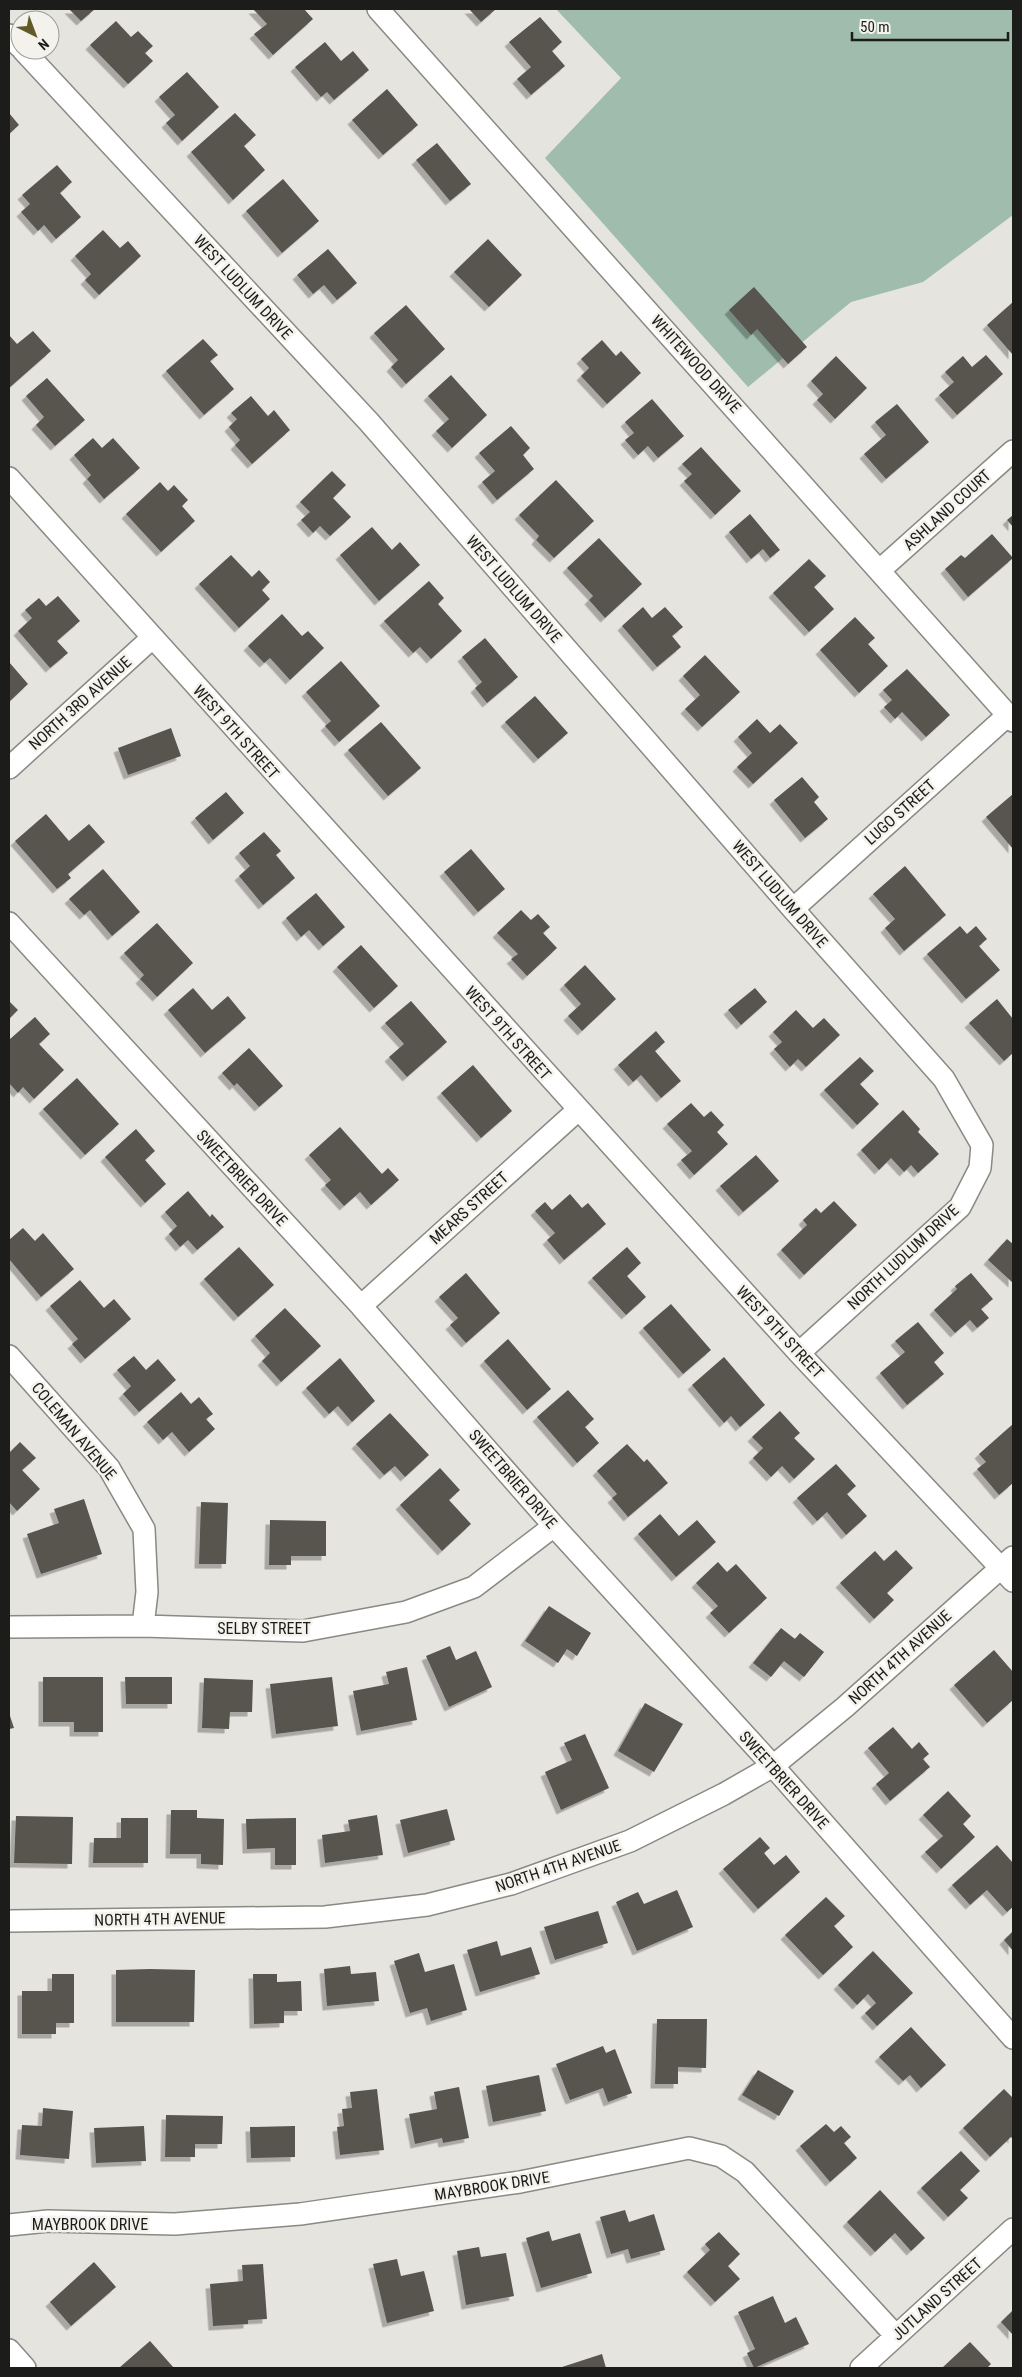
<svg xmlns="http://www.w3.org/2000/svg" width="1022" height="2377" font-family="'Roboto Condensed',sans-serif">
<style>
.green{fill:#9fbcad}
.building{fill:#585450;filter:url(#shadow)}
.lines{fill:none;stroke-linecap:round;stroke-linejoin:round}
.street-casing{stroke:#8a8984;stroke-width:24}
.street{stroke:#fff;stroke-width:21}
.labels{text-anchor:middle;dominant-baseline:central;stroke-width:5;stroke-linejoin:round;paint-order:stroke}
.street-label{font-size:16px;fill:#1c1c1a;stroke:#f3f2ec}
</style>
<defs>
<filter id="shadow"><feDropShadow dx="-4.5" dy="4.5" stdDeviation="0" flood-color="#0004"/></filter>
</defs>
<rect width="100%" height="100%" fill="#e5e4df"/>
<path class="green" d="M 556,9 L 1013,9 L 1013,215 L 923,282 L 851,302 L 748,387 L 545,158 L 621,78 Z"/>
<path class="building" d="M 69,9 L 95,9 L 81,21 Z
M 253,9 L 304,9 L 313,19 L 273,55 L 254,34 L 267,24 Z
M 469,9 L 496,9 L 481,22 Z
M 540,17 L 562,42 L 552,51 L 565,66 L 531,95 L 517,79 L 531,67 L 509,42 Z
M 116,21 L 131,37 L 138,31 L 153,46 L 145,53 L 153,61 L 128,84 L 90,45 Z
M 325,42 L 341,61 L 353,51 L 369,70 L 334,100 L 327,92 L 321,97 L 295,67 Z
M 187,72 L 219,107 L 182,141 L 166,123 L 175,115 L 159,97 Z
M 387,89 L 418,125 L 383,155 L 352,120 Z
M 9,113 L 19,125 L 9,134 Z
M 235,113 L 256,135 L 244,146 L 265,170 L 233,200 L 191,152 Z
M 437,143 L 471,184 L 450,201 L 416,160 Z
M 57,165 L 72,182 L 60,193 L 81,217 L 56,239 L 44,225 L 38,231 L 21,212 L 30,204 L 22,195 Z
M 283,179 L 319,221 L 282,253 L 246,211 Z
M 103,230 L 120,248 L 128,241 L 141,256 L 99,295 L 85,280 L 91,274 L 75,256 Z
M 488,239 L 522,275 L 489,307 L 454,272 Z
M 328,249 L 357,283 L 337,300 L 324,285 L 313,294 L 297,275 Z
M 754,287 L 807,347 L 788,364 L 757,329 L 751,335 L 729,310 Z
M 1013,302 L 1013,355 L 987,325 Z
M 406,305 L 445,349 L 406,384 L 391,367 L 398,360 L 374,333 Z
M 33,331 L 51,351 L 9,388 L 9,335 L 17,344 Z
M 203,339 L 218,355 L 210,361 L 234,389 L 204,415 L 166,371 Z
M 602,340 L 616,356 L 621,351 L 641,373 L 607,404 L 581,376 L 589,368 L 581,359 Z
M 986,355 L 1003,374 L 957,415 L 939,395 L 954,382 L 945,372 L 963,356 L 972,367 Z
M 836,356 L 867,388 L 835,419 L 817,400 L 823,394 L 811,381 Z
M 451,375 L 487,415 L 452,448 L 436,431 L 449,419 L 428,396 Z
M 47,378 L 85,420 L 55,446 L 36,425 L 44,417 L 26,396 Z
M 251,396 L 268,416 L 274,410 L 290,430 L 252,464 L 235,445 L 240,440 L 229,427 L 237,419 L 231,413 Z
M 652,399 L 684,436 L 658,458 L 648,446 L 638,455 L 625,440 L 634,433 L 625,422 Z
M 897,404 L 929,442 L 886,479 L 864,454 L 886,435 L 875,422 Z
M 511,426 L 530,448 L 523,455 L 534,469 L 497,500 L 482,482 L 495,471 L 479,453 Z
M 93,438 L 102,448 L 113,438 L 140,468 L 104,499 L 87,479 L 91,475 L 74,455 Z
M 701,447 L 741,491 L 715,515 L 684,481 L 692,474 L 682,464 Z
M 332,471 L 346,485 L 333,498 L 351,517 L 330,536 L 320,526 L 313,533 L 301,520 L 310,512 L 300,502 Z
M 556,480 L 594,521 L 554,558 L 536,540 L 539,536 L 519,515 Z
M 160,482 L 168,491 L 174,485 L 188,500 L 182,506 L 195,521 L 161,552 L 126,514 Z
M 750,514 L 780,550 L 770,558 L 763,549 L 751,559 L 729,532 Z
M 1013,515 L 1013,527 L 1007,520 Z
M 372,527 L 392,550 L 400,542 L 420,565 L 379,601 L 340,555 Z
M 992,534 L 1013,558 L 968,597 L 945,569 L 961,555 L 965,558 Z
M 599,538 L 642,584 L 605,618 L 589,600 L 593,596 L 567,568 Z
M 231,555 L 252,577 L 259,570 L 270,582 L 262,590 L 270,599 L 239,628 L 199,584 Z
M 809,559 L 826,576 L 814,587 L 834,609 L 809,632 L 773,593 Z
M 429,581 L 444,598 L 438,604 L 462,631 L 431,659 L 420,647 L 413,653 L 384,621 Z
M 58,596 L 80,621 L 57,641 L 68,653 L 50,668 L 18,631 L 32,618 L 25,610 L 39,598 L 46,606 Z
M 643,607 L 652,618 L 665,607 L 683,627 L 672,636 L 681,647 L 657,667 L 622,626 Z
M 282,614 L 302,636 L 308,631 L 324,648 L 290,680 L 270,658 L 264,663 L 248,646 Z
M 855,617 L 875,638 L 868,644 L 888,666 L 859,693 L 820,650 Z
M 485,638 L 518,677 L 487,703 L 475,688 L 482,682 L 462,657 Z
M 705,655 L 740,692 L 702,727 L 685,709 L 700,695 L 683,676 Z
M 341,661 L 380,706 L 339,742 L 325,726 L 331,721 L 306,692 Z
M 9,662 L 28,684 L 9,702 Z
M 907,669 L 950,715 L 926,737 L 902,712 L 895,719 L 884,707 L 892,700 L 883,690 Z
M 535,696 L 568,733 L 538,759 L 505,722 Z
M 757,719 L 770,733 L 780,724 L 798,743 L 753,784 L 737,767 L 752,753 L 738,737 Z
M 381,722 L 421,768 L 388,796 L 348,750 Z
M 171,728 L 181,756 L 128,775 L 118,748 Z
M 802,777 L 819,797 L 814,802 L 828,819 L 805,838 L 774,800 Z
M 226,792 L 244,813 L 213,840 L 195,818 Z
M 1013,794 L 1013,849 L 986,817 Z
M 46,814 L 69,841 L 89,824 L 105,842 L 68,874 L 71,878 L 57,889 L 15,841 Z
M 264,832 L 281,851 L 276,855 L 295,878 L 263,905 L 239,876 L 250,866 L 239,853 Z
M 471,849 L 505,889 L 478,912 L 444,872 Z
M 905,866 L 946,915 L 904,951 L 885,928 L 895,919 L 873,894 Z
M 103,869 L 140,912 L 112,936 L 90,910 L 84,915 L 69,899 Z
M 316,893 L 345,927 L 323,946 L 309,930 L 301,937 L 286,918 Z
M 521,910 L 531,920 L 538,914 L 550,927 L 543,933 L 557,948 L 527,976 L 511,959 L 518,954 L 497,933 Z
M 157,923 L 193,963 L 157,997 L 140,979 L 144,975 L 124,953 Z
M 960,926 L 967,934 L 976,926 L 987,939 L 979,946 L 1000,970 L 966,999 L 927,954 Z
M 361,945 L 398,986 L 374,1008 L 337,967 Z
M 585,965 L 616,999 L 582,1031 L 568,1016 L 581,1004 L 564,985 Z
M 193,988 L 212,1010 L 228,996 L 246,1018 L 205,1053 L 168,1010 Z
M 755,988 L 767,1002 L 741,1025 L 728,1010 Z
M 997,999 L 1013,1019 L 1013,1053 L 1004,1061 L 969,1023 Z
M 9,1001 L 18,1010 L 9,1019 Z
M 411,1001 L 447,1042 L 407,1077 L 389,1057 L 404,1044 L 385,1023 Z
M 796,1010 L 813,1028 L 824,1018 L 840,1035 L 806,1067 L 798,1059 L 790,1067 L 774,1049 L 782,1042 L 773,1032 Z
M 35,1017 L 50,1034 L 39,1044 L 64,1070 L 34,1099 L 23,1087 L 18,1093 L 9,1083 L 9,1040 Z
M 656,1031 L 665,1042 L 655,1051 L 681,1081 L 661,1098 L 641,1075 L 633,1082 L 618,1065 Z
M 249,1048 L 283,1086 L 259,1107 L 237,1083 L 234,1086 L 222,1073 Z
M 860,1057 L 874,1071 L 860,1084 L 879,1104 L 857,1125 L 824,1090 Z
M 473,1065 L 512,1111 L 481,1138 L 441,1093 Z
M 77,1078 L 119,1124 L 85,1155 L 43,1109 Z
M 691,1103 L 704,1117 L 711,1111 L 724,1125 L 717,1132 L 728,1144 L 694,1175 L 681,1160 L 692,1151 L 667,1124 Z
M 903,1110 L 920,1129 L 918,1132 L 939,1154 L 918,1173 L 911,1165 L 904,1172 L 891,1158 L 879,1170 L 861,1150 Z
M 340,1127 L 382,1174 L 388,1168 L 399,1180 L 371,1205 L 360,1192 L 344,1206 L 325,1185 L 331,1180 L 309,1155 Z
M 136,1129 L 155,1151 L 145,1160 L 166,1184 L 145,1203 L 105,1157 Z
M 756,1155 L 779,1181 L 743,1212 L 720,1186 Z
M 188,1191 L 210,1217 L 212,1214 L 224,1227 L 197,1250 L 188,1240 L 180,1247 L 169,1234 L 177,1226 L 165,1212 Z
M 570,1194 L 582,1208 L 588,1203 L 606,1224 L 564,1260 L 547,1240 L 555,1233 L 535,1211 L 545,1202 L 552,1210 Z
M 834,1201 L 857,1225 L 804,1275 L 781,1250 L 807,1225 L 803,1220 L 816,1208 L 821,1213 Z
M 23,1228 L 35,1241 L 43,1233 L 74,1269 L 41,1297 L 9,1259 L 9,1240 Z
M 1007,1239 L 1013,1244 L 1013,1283 L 988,1260 Z
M 239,1247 L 274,1285 L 238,1317 L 204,1279 Z
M 627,1247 L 641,1263 L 627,1276 L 646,1297 L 626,1315 L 592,1278 Z
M 466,1273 L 500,1313 L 466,1343 L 450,1325 L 458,1318 L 439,1297 Z
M 971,1273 L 993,1299 L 981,1309 L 989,1318 L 977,1328 L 970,1320 L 955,1333 L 934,1310 L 957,1289 L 955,1286 Z
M 80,1280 L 104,1308 L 114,1299 L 131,1319 L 85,1359 L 72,1344 L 78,1339 L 50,1306 Z
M 671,1304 L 711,1350 L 683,1374 L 643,1328 Z
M 285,1308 L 321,1346 L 281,1382 L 262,1361 L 270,1353 L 255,1336 Z
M 918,1322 L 944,1353 L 934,1362 L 944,1374 L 907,1405 L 880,1373 L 905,1352 L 895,1341 Z
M 508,1339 L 551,1389 L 527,1410 L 484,1361 Z
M 134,1356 L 146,1370 L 158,1359 L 176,1380 L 139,1412 L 123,1394 L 131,1386 L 117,1370 Z
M 724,1357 L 765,1405 L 740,1427 L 731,1416 L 724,1423 L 692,1385 Z
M 340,1358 L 375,1401 L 352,1422 L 338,1406 L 329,1414 L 306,1388 Z
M 568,1390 L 594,1419 L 585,1427 L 599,1443 L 577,1463 L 537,1417 Z
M 181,1392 L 191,1404 L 199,1397 L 213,1414 L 206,1419 L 215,1429 L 189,1452 L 172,1432 L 163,1440 L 147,1422 Z
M 780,1411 L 800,1433 L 794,1438 L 815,1459 L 794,1479 L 782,1466 L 771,1477 L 753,1458 L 763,1448 L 752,1437 Z
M 390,1413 L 429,1455 L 405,1477 L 395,1466 L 384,1475 L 356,1444 Z
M 1013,1424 L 1013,1483 L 999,1495 L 977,1469 L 986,1462 L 979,1454 Z
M 20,1442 L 36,1458 L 22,1470 L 40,1489 L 17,1511 L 9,1502 L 9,1453 Z
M 627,1444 L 644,1462 L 647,1459 L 668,1483 L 628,1517 L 612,1498 L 617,1494 L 597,1471 Z
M 836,1464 L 856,1486 L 847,1494 L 867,1516 L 846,1535 L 827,1512 L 817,1521 L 797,1498 Z
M 440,1468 L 460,1490 L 449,1500 L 471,1524 L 442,1551 L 400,1505 Z
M 84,1499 L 102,1554 L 41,1574 L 27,1534 L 59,1523 L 54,1509 Z
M 201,1502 L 228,1503 L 226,1564 L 199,1564 Z
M 660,1514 L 679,1536 L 697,1520 L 716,1542 L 676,1577 L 638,1534 Z
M 270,1520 L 326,1521 L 326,1556 L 291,1556 L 291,1565 L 269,1565 Z
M 896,1550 L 913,1568 L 887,1593 L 894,1600 L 874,1619 L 840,1583 L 875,1551 L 884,1561 Z
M 718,1562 L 727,1572 L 736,1564 L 767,1598 L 729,1633 L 710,1613 L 718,1606 L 696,1583 Z
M 549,1606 L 591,1633 L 577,1656 L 567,1649 L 558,1663 L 525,1641 Z
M 781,1628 L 795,1639 L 800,1633 L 824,1652 L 804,1677 L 784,1661 L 771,1677 L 753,1663 Z
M 450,1646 L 456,1660 L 476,1651 L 492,1687 L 449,1707 L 426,1656 Z
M 994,1650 L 1013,1672 L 1013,1700 L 987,1723 L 954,1685 Z
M 407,1667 L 417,1720 L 361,1731 L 353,1691 L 389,1684 L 386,1672 Z
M 43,1677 L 103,1677 L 103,1732 L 74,1732 L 74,1722 L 43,1722 Z
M 125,1677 L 172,1677 L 172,1704 L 126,1704 Z
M 332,1677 L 338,1726 L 276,1734 L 270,1684 Z
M 204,1678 L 253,1680 L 252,1712 L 230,1712 L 229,1729 L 202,1728 Z
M 645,1703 L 683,1724 L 654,1772 L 618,1751 Z
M 9,1713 L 14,1728 L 9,1729 Z
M 893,1727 L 912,1749 L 919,1742 L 929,1754 L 923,1759 L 930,1767 L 890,1801 L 876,1784 L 889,1773 L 868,1748 Z
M 585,1734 L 609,1788 L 561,1810 L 545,1772 L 572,1760 L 564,1743 Z
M 948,1791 L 971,1816 L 963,1824 L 975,1837 L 941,1869 L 925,1852 L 943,1836 L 923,1815 Z
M 447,1809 L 455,1840 L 408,1853 L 400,1820 Z
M 171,1810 L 197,1810 L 197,1818 L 224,1819 L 223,1865 L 201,1864 L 201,1854 L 170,1854 Z
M 377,1815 L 383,1855 L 325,1863 L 322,1835 L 350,1831 L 348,1820 Z
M 16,1816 L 73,1817 L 72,1864 L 14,1863 Z
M 121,1818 L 148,1818 L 148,1863 L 93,1863 L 94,1838 L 121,1838 Z
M 296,1818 L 296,1865 L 275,1865 L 275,1848 L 247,1849 L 246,1819 Z
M 760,1837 L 770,1848 L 764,1853 L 774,1865 L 786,1855 L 800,1872 L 758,1909 L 723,1869 Z
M 997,1845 L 1013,1863 L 1013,1907 L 1007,1912 L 987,1890 L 970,1905 L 952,1885 Z
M 677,1890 L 693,1927 L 637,1951 L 616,1902 L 638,1892 L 644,1904 Z
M 826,1897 L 845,1916 L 834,1926 L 853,1947 L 823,1975 L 785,1935 Z
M 598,1911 L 608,1943 L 555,1960 L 544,1927 Z
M 1013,1931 L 1013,1951 L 1004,1940 Z
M 497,1941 L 501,1956 L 531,1947 L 540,1974 L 480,1992 L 467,1950 Z
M 873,1951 L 913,1993 L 877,2026 L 865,2013 L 876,2003 L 868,1994 L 857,2005 L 838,1985 Z
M 419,1953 L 425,1972 L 454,1964 L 467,2010 L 431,2021 L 427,2008 L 410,2013 L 394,1961 Z
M 350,1966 L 351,1974 L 376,1972 L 379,2001 L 327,2006 L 324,1969 Z
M 150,1969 L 195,1970 L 194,2022 L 116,2022 L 116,1970 Z
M 52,1974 L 74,1974 L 74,2023 L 56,2023 L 56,2034 L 22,2034 L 22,1991 L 52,1991 Z
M 253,1974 L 277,1974 L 277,1982 L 301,1981 L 302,2011 L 284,2011 L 284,2023 L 254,2024 Z
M 657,2019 L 707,2019 L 706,2068 L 678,2067 L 678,2084 L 655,2084 Z
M 911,2027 L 946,2065 L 921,2088 L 910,2075 L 903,2081 L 879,2057 Z
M 603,2046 L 606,2053 L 615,2049 L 632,2093 L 608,2102 L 603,2088 L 570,2100 L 556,2064 Z
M 758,2070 L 794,2091 L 779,2116 L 742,2095 Z
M 539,2075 L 546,2111 L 493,2122 L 486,2086 Z
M 459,2087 L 469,2138 L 443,2143 L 442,2138 L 415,2144 L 409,2114 L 437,2109 L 434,2092 Z
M 377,2089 L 384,2150 L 340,2155 L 337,2127 L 344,2126 L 342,2109 L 352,2108 L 350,2092 Z
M 1004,2089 L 1013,2098 L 1013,2139 L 1011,2137 L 990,2157 L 963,2128 Z
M 43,2108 L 73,2111 L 69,2159 L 20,2155 L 22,2125 L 42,2126 Z
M 166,2115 L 223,2116 L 222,2144 L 195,2144 L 195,2157 L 165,2157 Z
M 826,2124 L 834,2132 L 841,2126 L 851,2137 L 844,2143 L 857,2158 L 830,2182 L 800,2146 Z
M 144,2126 L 146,2161 L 96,2163 L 94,2128 Z
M 295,2126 L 295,2157 L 251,2158 L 250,2127 Z
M 961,2151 L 980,2171 L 960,2190 L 968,2198 L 948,2217 L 921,2188 Z
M 880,2190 L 925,2238 L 911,2251 L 895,2233 L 875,2252 L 847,2222 Z
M 625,2210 L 629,2222 L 654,2214 L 665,2250 L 631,2259 L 628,2249 L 611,2254 L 600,2217 Z
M 549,2231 L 552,2241 L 580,2233 L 592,2273 L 541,2288 L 526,2238 Z
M 719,2232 L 740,2254 L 728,2266 L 740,2279 L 715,2302 L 687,2272 L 710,2250 L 705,2244 Z
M 479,2247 L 481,2257 L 506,2253 L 514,2296 L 466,2305 L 457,2251 Z
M 397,2259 L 401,2276 L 424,2271 L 434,2311 L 387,2323 L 373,2264 Z
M 94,2262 L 116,2287 L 71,2326 L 50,2302 Z
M 263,2264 L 267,2319 L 248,2320 L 248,2324 L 213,2326 L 210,2284 L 243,2281 L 242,2265 Z
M 773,2296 L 785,2323 L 796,2317 L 809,2344 L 754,2368 L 747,2353 L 755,2349 L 738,2312 Z
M 1013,2310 L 1013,2335 L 1001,2322 Z
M 150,2341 L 174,2368 L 119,2368 Z
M 970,2342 L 991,2364 L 987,2368 L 942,2368 Z
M 602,2354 L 606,2368 L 559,2368 Z"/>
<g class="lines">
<defs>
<path id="street" d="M 378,9 L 1013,721
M 9,35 L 20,47
M 23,50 L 369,422 L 793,909 L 944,1079 L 982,1145 L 980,1168 L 960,1207 L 799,1353
M 9,478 L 799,1353 L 1013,1581
M 880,570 L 1013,451
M 9,768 L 152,638
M 793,909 L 1008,715
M 9,923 L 361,1306 L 554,1526 L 773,1766 L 1013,2038
M 361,1306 L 578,1110
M 9,1356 L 109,1468 L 144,1529 L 147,1592 L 143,1626
M 9,1627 L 143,1626 L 303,1631 L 406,1612 L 474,1587 L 554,1526
M 9,1921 L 325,1917 L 427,1905 L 511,1884 L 630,1841 L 724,1794 L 773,1766 L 845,1707 L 1013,1557
M 9,2225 L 48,2221 L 175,2224 L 300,2214 L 520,2182 L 689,2148 L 721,2156 L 745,2172 L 896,2336
M 9,2350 L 25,2368
M 861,2368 L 1013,2229"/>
</defs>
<use href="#street" class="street-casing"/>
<use href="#street" class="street"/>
</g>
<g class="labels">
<g class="street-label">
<text transform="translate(243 287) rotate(47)">WEST LUDLUM DRIVE</text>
<text transform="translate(696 364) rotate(48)">WHITEWOOD DRIVE</text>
<text transform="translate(947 510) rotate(-42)">ASHLAND COURT</text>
<text transform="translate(514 589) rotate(49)">WEST LUDLUM DRIVE</text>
<text transform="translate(80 703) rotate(-42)">NORTH 3RD AVENUE</text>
<text transform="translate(236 732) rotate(48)">WEST 9TH STREET</text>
<text transform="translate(900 812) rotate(-42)">LUGO STREET</text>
<text transform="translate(780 894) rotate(49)">WEST LUDLUM DRIVE</text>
<text transform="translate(508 1033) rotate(48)">WEST 9TH STREET</text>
<text transform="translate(242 1178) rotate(47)">SWEETBRIER DRIVE</text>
<text transform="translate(469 1208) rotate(-42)">MEARS STREET</text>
<text transform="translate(903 1257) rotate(-43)">NORTH LUDLUM DRIVE</text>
<text transform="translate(780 1332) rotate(47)">WEST 9TH STREET</text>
<text transform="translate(74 1431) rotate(50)">COLEMAN AVENUE</text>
<text transform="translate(513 1479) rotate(49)">SWEETBRIER DRIVE</text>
<text x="264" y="1628">SELBY STREET</text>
<text transform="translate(900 1657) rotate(-42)">NORTH 4TH AVENUE</text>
<text transform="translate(784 1780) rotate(48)">SWEETBRIER DRIVE</text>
<text transform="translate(558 1866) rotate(-19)">NORTH 4TH AVENUE</text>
<text transform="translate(160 1919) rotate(-1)">NORTH 4TH AVENUE</text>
<text transform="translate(492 2186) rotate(-9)">MAYBROOK DRIVE</text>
<text x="90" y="2224">MAYBROOK DRIVE</text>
<text transform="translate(937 2299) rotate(-42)">JUTLAND STREET</text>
</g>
</g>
<rect width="1022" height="2377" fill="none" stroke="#1c1c1a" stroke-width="20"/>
<g transform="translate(35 35) rotate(138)"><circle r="24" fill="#f3f2ec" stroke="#9d9c98"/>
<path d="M0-4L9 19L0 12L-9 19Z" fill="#625a27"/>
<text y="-8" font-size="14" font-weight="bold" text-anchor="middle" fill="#1c1c1a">N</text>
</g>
<path d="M852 32v8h156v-8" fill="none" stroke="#1c1c1a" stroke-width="2.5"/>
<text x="860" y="32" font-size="15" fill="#1c1c1a" stroke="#f3f2ec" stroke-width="4" paint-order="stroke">50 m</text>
</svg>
